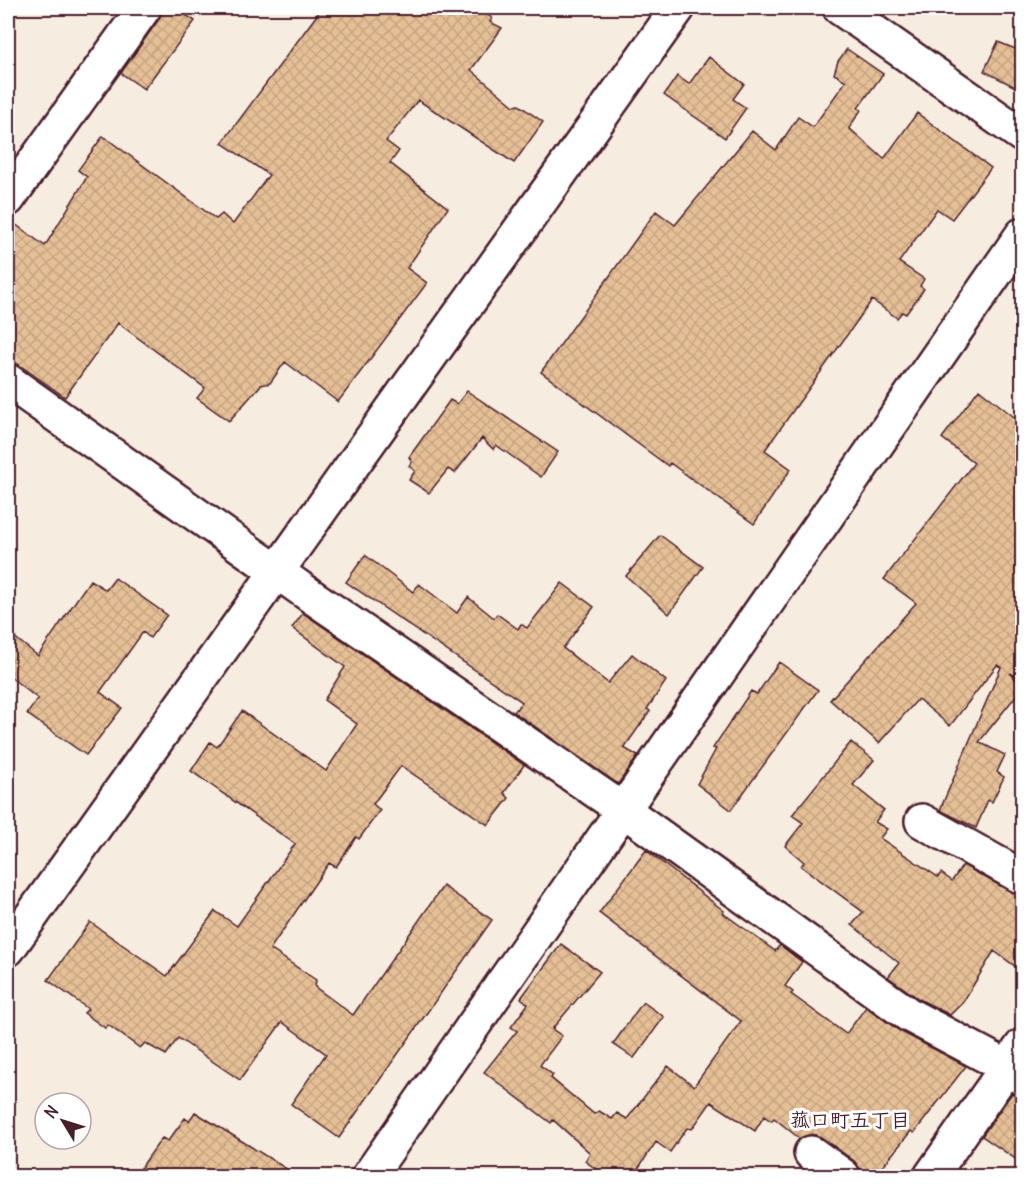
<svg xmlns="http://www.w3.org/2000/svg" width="1030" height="1184" font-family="Delius,'Klee One',sans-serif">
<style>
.building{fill:url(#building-cross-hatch);stroke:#4a1f2b;stroke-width:1.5}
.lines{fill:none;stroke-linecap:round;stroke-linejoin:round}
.minor-casing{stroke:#4a1f2b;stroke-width:38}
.minor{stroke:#fff;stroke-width:33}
.labels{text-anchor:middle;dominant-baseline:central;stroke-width:6;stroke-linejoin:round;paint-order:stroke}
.neighbourhood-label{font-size:20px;font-weight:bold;fill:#4a1f2b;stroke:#fff}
</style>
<defs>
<pattern id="building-cross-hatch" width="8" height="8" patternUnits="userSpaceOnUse" patternTransform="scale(1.5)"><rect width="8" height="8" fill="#e5bf96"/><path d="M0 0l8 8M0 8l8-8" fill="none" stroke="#c6a481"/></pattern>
</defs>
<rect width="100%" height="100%" fill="#f7ece0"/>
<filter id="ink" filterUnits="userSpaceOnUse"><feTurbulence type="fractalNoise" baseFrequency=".0167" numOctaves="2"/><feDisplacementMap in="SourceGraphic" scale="12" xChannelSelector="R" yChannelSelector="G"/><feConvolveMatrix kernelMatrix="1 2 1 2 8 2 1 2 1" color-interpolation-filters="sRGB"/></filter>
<g filter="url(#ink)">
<path class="building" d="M 162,8 L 175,8 L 195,21 L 144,89 L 121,73 L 159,19 Z
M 322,8 L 477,8 L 492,18 L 490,22 L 502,28 L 471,70 L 514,106 L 519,105 L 543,122 L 514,163 L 418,100 L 386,141 L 399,151 L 390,163 L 448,208 L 407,268 L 427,283 L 338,402 L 285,362 L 270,383 L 261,385 L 229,421 L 197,398 L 205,388 L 118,323 L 65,397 L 8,357 L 8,219 L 45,246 L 87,177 L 78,170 L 103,136 L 216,219 L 222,214 L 233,224 L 269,175 L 222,143 Z
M 998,42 L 1023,52 L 1023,91 L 984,71 Z
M 847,49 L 883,74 L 858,108 L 861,110 L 849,128 L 884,159 L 917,113 L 991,168 L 952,219 L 937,209 L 899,262 L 924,279 L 920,286 L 924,289 L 906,314 L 902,312 L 897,318 L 872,300 L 765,450 L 791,469 L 754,524 L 670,463 L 668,466 L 541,372 L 656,211 L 675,225 L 752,131 L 776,150 L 798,117 L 813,127 L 846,81 L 834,74 L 838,61 Z
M 709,57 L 744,84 L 733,99 L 746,108 L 725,138 L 664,95 L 677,76 L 689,84 Z
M 979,389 L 1023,424 L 1023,680 L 1010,673 L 1023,687 L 979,742 L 1005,755 L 997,772 L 1004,777 L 992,802 L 988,800 L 976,828 L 940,810 L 1001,667 L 997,665 L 950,726 L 918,699 L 879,743 L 830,700 L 916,603 L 884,579 L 974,463 L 942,438 Z
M 467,391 L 558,452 L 541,477 L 496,445 L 493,449 L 482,438 L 455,473 L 448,469 L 429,493 L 409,480 L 415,471 L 409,466 L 412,462 L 409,457 L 450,400 L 457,404 Z
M 660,535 L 703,567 L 669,614 L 626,576 Z
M 365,555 L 413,592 L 419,584 L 457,613 L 468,597 L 494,618 L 497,614 L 518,629 L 521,624 L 527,628 L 562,583 L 594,607 L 563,648 L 608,683 L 632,654 L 666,681 L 647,709 L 650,711 L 624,748 L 638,756 L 618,784 L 514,712 L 522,702 L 346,582 Z
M 115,578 L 167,615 L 150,638 L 143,632 L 100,692 L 122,708 L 86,755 L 27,714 L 38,699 L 8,675 L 8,632 L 38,656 L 90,580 L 106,590 Z
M 303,613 L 524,765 L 504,793 L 509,798 L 488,825 L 401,766 L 373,804 L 380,810 L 359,839 L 356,837 L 336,867 L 329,863 L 270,949 L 316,980 L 315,987 L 353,1015 L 443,886 L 492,920 L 339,1138 L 291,1104 L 326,1054 L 282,1022 L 240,1080 L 178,1038 L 166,1055 L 145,1043 L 140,1048 L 108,1025 L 105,1028 L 84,1013 L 88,1009 L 48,980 L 90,922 L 167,976 L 215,911 L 237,926 L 295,844 L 191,771 L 210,742 L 217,747 L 242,711 L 326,771 L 357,724 L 324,700 L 345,667 L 292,628 Z
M 779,662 L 818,690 L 731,810 L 697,784 L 716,749 L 713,748 L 751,691 L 757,694 Z
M 851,742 L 874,760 L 853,785 L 884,810 L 875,822 L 887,829 L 880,838 L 938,877 L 941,873 L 952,881 L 963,865 L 1013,893 L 1023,896 L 1023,972 L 994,951 L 963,1002 L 950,1015 L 919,999 L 888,977 L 899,963 L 852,925 L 863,912 L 801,866 L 804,862 L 785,846 L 803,823 L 792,815 Z
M 646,850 L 724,911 L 723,913 L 775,951 L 780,945 L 802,962 L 785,986 L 793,992 L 791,994 L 846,1034 L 866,1007 L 900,1031 L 966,1066 L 914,1133 L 911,1131 L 875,1176 L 863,1176 L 854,1161 L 821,1137 L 812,1134 L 800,1139 L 774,1118 L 771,1121 L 764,1116 L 755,1131 L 711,1102 L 692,1129 L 687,1128 L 670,1152 L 656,1142 L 633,1176 L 606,1176 L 585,1161 L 590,1153 L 553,1120 L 551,1123 L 484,1072 L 517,1031 L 511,1027 L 528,1004 L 521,998 L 561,944 L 600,972 L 552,1029 L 562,1036 L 540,1065 L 553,1075 L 551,1078 L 594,1114 L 599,1111 L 612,1119 L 617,1113 L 627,1119 L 668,1066 L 694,1086 L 741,1021 L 599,913 Z
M 643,1002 L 664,1017 L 634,1058 L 613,1044 Z
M 1012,1093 L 1023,1096 L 1023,1164 L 982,1136 Z
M 195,1112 L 298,1176 L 135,1176 L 162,1138 L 168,1141 L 185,1118 L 189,1121 Z"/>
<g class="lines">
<defs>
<path id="minor" d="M 840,8 L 1022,135
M 8,199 L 144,8
M 8,381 L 314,598 L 622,809 L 909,1015 L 1009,1068 L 1022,1078
M 922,821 L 1022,877
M 8,949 L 678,8
M 811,1153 L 843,1176
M 369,1176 L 1022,235
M 931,1176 L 1022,1046"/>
</defs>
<use href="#minor" class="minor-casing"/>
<use href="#minor" class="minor"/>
</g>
</g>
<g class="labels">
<g class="neighbourhood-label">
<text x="850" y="1119">菰口町五丁目</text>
</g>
</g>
<rect width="1030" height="1184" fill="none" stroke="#fff" stroke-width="30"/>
<rect x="15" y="15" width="1000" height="1154" fill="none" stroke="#4a1f2b" stroke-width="2" filter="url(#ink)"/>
<g transform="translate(63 1121) rotate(308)"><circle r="28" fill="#ffffff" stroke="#b7a5aa" stroke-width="1.5"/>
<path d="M0-4.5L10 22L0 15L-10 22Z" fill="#4a1f2b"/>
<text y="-9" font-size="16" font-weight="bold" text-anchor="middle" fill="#4a1f2b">N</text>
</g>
</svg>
